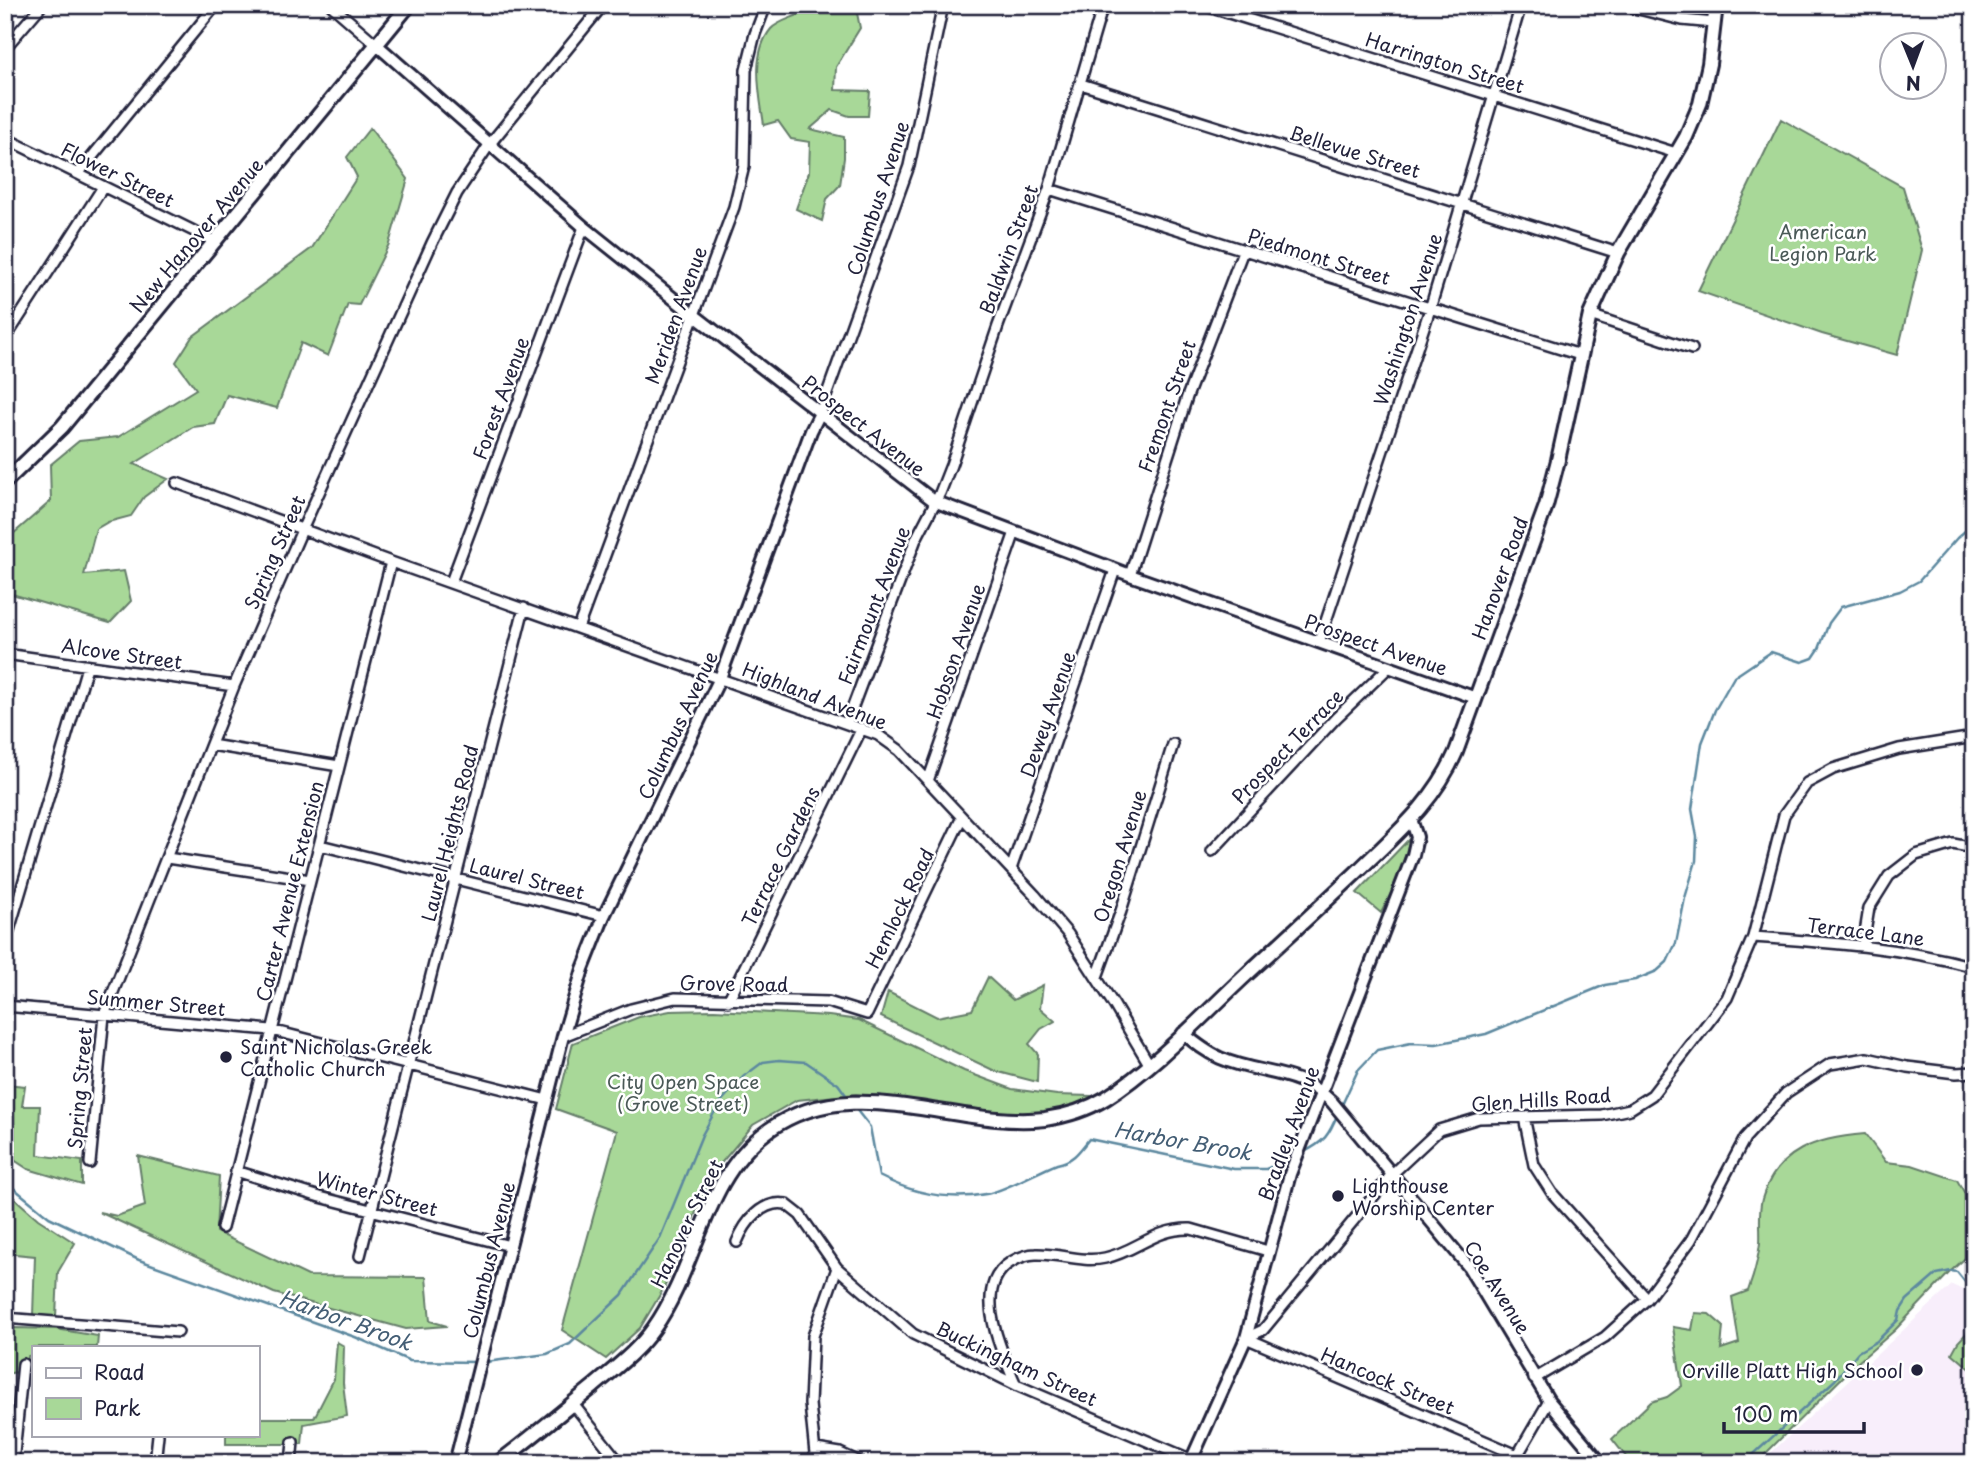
<svg xmlns="http://www.w3.org/2000/svg" width="1979" height="1468" font-family="'Playpen Sans',sans-serif">
<style>
.built{fill:#f8eefb}
.green{fill:#a8d898;stroke:#657d6a;stroke-width:2}
.lines{fill:none;stroke-linecap:round;stroke-linejoin:round}
.stream{stroke:#5c889f;stroke-width:2.5}
.minor-casing{stroke:#22223b;stroke-width:14}
.tertiary-casing{stroke:#22223b;stroke-width:16}
.secondary-casing{stroke:#22223b;stroke-width:18}
.minor{stroke:#fff;stroke-width:9}
.tertiary{stroke:#fff;stroke-width:10}
.secondary{stroke:#fff;stroke-width:12}
.poi-dot{fill:#22223b;stroke:#fff;stroke-width:2.5}
.labels{text-anchor:middle;dominant-baseline:central;stroke-width:5;stroke-linejoin:round;paint-order:stroke}
.street-label{font-size:19px;fill:#22223b;stroke:#fff}
.park-label{font-size:19px;fill:#4a5957;stroke:#fff}
.poi-label{font-size:19px;fill:#22223b;stroke:#fff;text-anchor:start}
.water-label{font-size:21px;font-style:italic;fill:#445e75;stroke:#fff}
</style>
<rect width="100%" height="100%" fill="#fff"/>
<filter id="ink" filterUnits="userSpaceOnUse"><feTurbulence type="fractalNoise" baseFrequency=".0143" numOctaves="2"/><feDisplacementMap in="SourceGraphic" scale="14" xChannelSelector="R" yChannelSelector="G"/><feConvolveMatrix kernelMatrix="1 2 1 2 8 2 1 2 1" color-interpolation-filters="sRGB"/></filter>
<g filter="url(#ink)">
<path class="built" d="M 1974,1278 L 1974,1463 L 1760,1463 L 1952,1285 L 1963,1290 Z"/>
<path class="green" d="M 803,5 L 893,5 L 857,13 L 860,28 L 836,67 L 835,90 L 870,91 L 868,116 L 849,116 L 832,110 L 810,129 L 844,137 L 844,158 L 840,185 L 827,199 L 822,221 L 796,209 L 809,172 L 810,142 L 791,139 L 778,121 L 764,125 C 760,96 750,54 771,29 C 777,22 792,18 800,14 Z
M 1781,119 L 1903,187 L 1922,250 L 1897,355 L 1822,334 L 1698,291 Z
M 370,128 L 408,179 L 389,244 L 359,305 L 348,304 L 328,356 L 301,343 L 277,408 L 227,395 L 215,424 L 193,427 L 134,464 L 168,479 L 144,497 L 131,516 L 108,522 L 96,529 L 84,575 L 124,571 L 131,601 L 110,623 L 5,592 L 5,541 L 51,501 L 50,465 L 79,441 L 118,437 L 196,389 L 176,362 L 192,337 L 312,248 L 357,177 L 347,157 Z
M 1410,838 L 1400,875 L 1381,913 L 1357,893 Z
M 988,977 L 1013,1000 L 1043,985 L 1040,1008 L 1055,1021 L 1041,1029 L 1029,1044 L 1038,1054 L 1037,1082 L 995,1071 L 881,1017 L 888,992 L 937,1017 L 972,1010 Z
M 714,1010 L 829,1016 L 859,1020 L 964,1071 L 1012,1089 L 1057,1095 L 1091,1096 L 1095,1101 L 1062,1112 L 1025,1115 L 856,1094 L 797,1100 L 753,1125 L 712,1174 L 664,1288 L 640,1328 L 606,1359 L 562,1330 L 617,1131 L 556,1109 L 573,1043 L 639,1017 L 670,1011 Z
M 5,1084 L 25,1086 L 22,1106 L 40,1106 L 38,1155 L 82,1161 L 82,1185 L 28,1169 L 5,1154 Z
M 1865,1134 L 1886,1162 L 1912,1165 L 1957,1180 L 1974,1209 L 1974,1250 L 1951,1271 L 1895,1330 L 1857,1363 L 1756,1463 L 1631,1463 L 1612,1439 L 1651,1402 L 1667,1397 L 1682,1386 L 1673,1327 L 1692,1330 L 1695,1313 L 1709,1314 L 1723,1326 L 1721,1349 L 1739,1343 L 1732,1297 L 1748,1291 C 1754,1275 1758,1260 1760,1243 C 1761,1229 1758,1213 1762,1199 C 1777,1149 1817,1138 1865,1134 Z
M 138,1156 L 219,1176 L 216,1232 L 308,1276 L 426,1277 L 430,1321 L 447,1326 L 406,1329 L 274,1293 L 99,1212 L 117,1216 L 145,1206 Z
M 5,1190 L 38,1219 L 75,1243 L 58,1272 L 56,1317 L 33,1315 L 35,1256 L 5,1253 Z
M 1974,1325 L 1974,1372 L 1952,1353 L 1958,1342 Z
M 14,1328 L 56,1329 L 98,1336 L 97,1347 L 33,1347 L 33,1355 L 28,1356 L 28,1363 L 23,1364 L 17,1372 L 5,1374 L 5,1352 Z
M 337,1342 L 344,1346 L 343,1383 L 347,1416 L 304,1424 L 302,1444 L 226,1444 L 226,1435 L 257,1435 L 257,1418 L 314,1418 L 334,1379 Z"/>
<g class="lines">
<path class="stream" d="M 1341,1107 L 1358,1070 L 1377,1050 L 1411,1043 L 1436,1044 L 1486,1034 L 1605,985 L 1635,980 L 1657,971 L 1667,962 L 1676,943 L 1685,898 L 1696,861 L 1697,837 L 1692,809 L 1702,743 L 1715,710 L 1734,677 L 1771,652 L 1802,662 L 1813,658 L 1819,649 L 1829,623 L 1841,607 L 1900,591 L 1919,581 L 1957,538 L 1974,523
M 855,1108 L 870,1127 L 879,1176 C 912,1193 948,1201 986,1194 C 1002,1192 1039,1171 1057,1164 C 1073,1161 1079,1152 1089,1139 L 1234,1169 L 1266,1169 L 1293,1157
M 1302,1153 C 1325,1142 1329,1135 1338,1113
M 5,1181 L 49,1217 L 139,1260 L 355,1337 L 410,1361 L 475,1362
M 486,1362 L 547,1354 L 570,1344 L 622,1295 L 660,1238 L 702,1135 L 719,1104 L 743,1077 L 763,1062 L 779,1060 L 806,1062 L 838,1084 L 849,1099
M 1744,1463 L 1835,1380 L 1858,1352 L 1877,1341 L 1898,1320 L 1900,1311 L 1907,1300 L 1937,1274 L 1951,1271 L 1957,1272 L 1969,1287 L 1974,1289"/>
<defs>
<path id="minor" d="M 331,5 L 377,45
M 1203,5 L 1676,153
M 1623,5 L 1682,20 L 1714,23
M 5,48 L 42,5
M 1081,84 L 1618,253
M 5,138 L 216,242
M 78,174 L 216,5
M 1049,189 L 1580,355
M 1590,315 L 1692,349
M 5,339 L 103,187
M 820,413 L 909,166 L 943,5
M 177,483 L 391,562 L 878,735 L 899,750 L 1035,895 L 1068,934 L 1114,1005 L 1149,1064
M 1130,575 L 1187,397 L 1243,251
M 451,582 L 584,227
M 578,628 L 734,207 L 744,166 L 746,70 L 755,34 L 766,5
M 1319,642 L 1430,309 L 1521,5
M 5,654 L 234,686
M 847,722 L 916,539 L 940,493 L 951,465 L 998,326 L 1049,189 L 1103,5
M 211,745 L 339,766
M 928,781 L 1015,532
M 320,845 L 604,916
M 1212,851 L 1336,718 L 1389,667
M 167,858 L 310,880
M 1011,869 L 1115,570
M 1753,937 C 1828,942 1901,947 1974,967
M 5,944 L 87,667
M 1863,945 L 1869,908 L 1889,876 L 1916,855 L 1953,844 L 1974,848
M 1097,977 L 1121,911 L 1173,744
M 728,1001 L 862,728
M 5,1006 L 271,1030 L 547,1100
M 563,1036 L 631,1009 L 675,998 L 828,1002 L 867,1014 L 962,817
M 1524,1117 L 1534,1165 L 1552,1193 L 1647,1299
M 90,1163 L 104,1015 L 234,686 L 302,530 L 432,243 L 457,193 L 489,145 L 603,5
M 236,1171 L 320,1197 L 510,1246
M 222,1228 L 391,562
M 737,1242 C 745,1222 762,1200 786,1204 L 800,1215 L 837,1268 L 913,1334 L 1016,1385 L 1199,1463
M 360,1256 L 524,608
M 5,1318 L 178,1332
M 1246,1338 L 1263,1330 L 1392,1174 L 1439,1130 L 1479,1118 L 1602,1115 L 1630,1109 L 1652,1095 L 1727,998 L 1753,937 L 1784,815 L 1807,783 L 1833,769 L 1899,749 L 1974,737
M 1246,1338 L 1517,1455
M 1534,1379 L 1605,1337 L 1647,1299 L 1691,1240 L 1745,1138 L 1786,1093 L 1830,1064 L 1867,1058 L 1907,1067 L 1956,1073 L 1974,1072
M 1016,1385 C 1002,1352 970,1287 1011,1262 C 1018,1258 1027,1254 1036,1254 C 1059,1253 1082,1263 1105,1258 C 1138,1251 1154,1228 1191,1229 L 1268,1251
M 573,1404 L 620,1463
M 816,1449 L 840,1453 L 862,1463
M 13,1463 L 23,1364
M 155,1463 L 158,1435
M 291,1463 L 293,1442
M 816,1463 L 810,1404 L 813,1336 L 837,1268
M 1513,1463 L 1549,1401"/>
<path id="tertiary" d="M 377,45 L 584,227 L 694,315 L 934,501 L 1130,575 L 1476,698
M 1183,1033 C 1195,1043 1206,1052 1220,1058 C 1262,1076 1297,1068 1332,1102 L 1468,1266 L 1549,1401 L 1601,1463
M 455,1463 L 563,1036 L 583,969 L 604,916 L 720,678 L 811,431 L 820,413
M 1190,1463 L 1246,1338 L 1290,1174 L 1413,855 L 1417,837 L 1411,819"/>
<path id="secondary" d="M 5,482 L 62,427 L 409,5
M 498,1463 C 531,1438 562,1412 594,1386 C 615,1368 638,1351 654,1328 C 698,1266 703,1177 769,1130 C 853,1070 953,1129 1045,1119 C 1066,1116 1088,1109 1106,1098 C 1155,1067 1203,1015 1246,975 C 1284,940 1322,905 1359,870 C 1398,832 1434,802 1456,752 L 1546,506 L 1558,460 L 1590,315 L 1618,253 L 1686,137 L 1700,104 L 1709,64 L 1716,5"/>
</defs>
<use href="#minor" class="minor-casing"/>
<use href="#tertiary" class="tertiary-casing"/>
<use href="#secondary" class="secondary-casing"/>
<use href="#minor" class="minor"/>
<use href="#tertiary" class="tertiary"/>
<use href="#secondary" class="secondary"/>
</g>
</g>
<g class="poi-dot">
<circle cx="226" cy="1057" r="7"/>
<circle cx="1338" cy="1196" r="7"/>
<circle cx="1917" cy="1370" r="7"/>
</g>
<g class="labels">
<g class="street-label">
<text transform="translate(1445 62) rotate(17)">Harrington Street</text>
<text transform="translate(1355 151) rotate(17)">Bellevue Street</text>
<text transform="translate(118 174) rotate(26)">Flower Street</text>
<text transform="translate(877 198) rotate(-72)">Columbus Avenue</text>
<text transform="translate(196 235) rotate(-50)">New Hanover Avenue</text>
<text transform="translate(1008 249) rotate(-70)">Baldwin Street</text>
<text transform="translate(1319 256) rotate(17)">Piedmont Street</text>
<text transform="translate(675 315) rotate(-70)">Meriden Avenue</text>
<text transform="translate(1407 319) rotate(-72)">Washington Avenue</text>
<text transform="translate(500 398) rotate(-70)">Forest Avenue</text>
<text transform="translate(1166 406) rotate(-71)">Fremont Street</text>
<text transform="translate(864 425) rotate(38)">Prospect Avenue</text>
<text transform="translate(274 552) rotate(-66)">Spring Street</text>
<text transform="translate(1499 578) rotate(-70)">Hanover Road</text>
<text transform="translate(873 605) rotate(-69)">Fairmount Avenue</text>
<text transform="translate(1376 644) rotate(19)">Prospect Avenue</text>
<text transform="translate(955 651) rotate(-71)">Hobson Avenue</text>
<text transform="translate(122 653) rotate(8)">Alcove Street</text>
<text transform="translate(815 695) rotate(21)">Highland Avenue</text>
<text transform="translate(1047 714) rotate(-71)">Dewey Avenue</text>
<text transform="translate(677 725) rotate(-65)">Columbus Avenue</text>
<text transform="translate(1287 746) rotate(-46)">Prospect Terrace</text>
<text transform="translate(449 833) rotate(-76)">Laurel Heights Road</text>
<text transform="translate(780 856) rotate(-64)">Terrace Gardens</text>
<text transform="translate(1119 856) rotate(-73)">Oregon Avenue</text>
<text transform="translate(527 878) rotate(14)">Laurel Street</text>
<text transform="translate(289 891) rotate(-76)">Carter Avenue Extension</text>
<text transform="translate(899 908) rotate(-64)">Hemlock Road</text>
<text transform="translate(1866 931) rotate(7)">Terrace Lane</text>
<text transform="translate(734 983) rotate(1)">Grove Road</text>
<text transform="translate(156 1002) rotate(5)">Summer Street</text>
<text transform="translate(79 1088) rotate(-85)">Spring Street</text>
<text transform="translate(1541 1099) rotate(-4)">Glen Hills Road</text>
<text transform="translate(1288 1133) rotate(-70)">Bradley Avenue</text>
<text transform="translate(377 1193) rotate(15)">Winter Street</text>
<text transform="translate(686 1223) rotate(-64)">Hanover Street</text>
<text transform="translate(488 1260) rotate(-76)">Columbus Avenue</text>
<text transform="translate(1498 1287) rotate(58)">Coe Avenue</text>
<text transform="translate(1017 1363) rotate(25)">Buckingham Street</text>
<text transform="translate(1388 1380) rotate(23)">Hancock Street</text>
</g>
<g class="park-label">
<text x="1823" y="231">American<tspan x="1823" dy="22">Legion Park</tspan></text>
<text x="683" y="1081">City Open Space<tspan x="683" dy="22">(Grove Street)</tspan></text>
</g>
<g class="poi-label">
<text x="240" y="1046">Saint Nicholas Greek<tspan x="240" dy="22">Catholic Church</tspan></text>
<text x="1352" y="1185">Lighthouse<tspan x="1352" dy="22">Worship Center</tspan></text>
<text x="1903" y="1370" text-anchor="end">Orville Platt High School</text>
</g>
<g class="water-label">
<text transform="translate(1183 1140) rotate(10)">Harbor Brook</text>
<text transform="translate(346 1319) rotate(20)">Harbor Brook</text>
</g>
</g>
<rect width="1979" height="1468" fill="none" stroke="#fff" stroke-width="28"/>
<rect x="14" y="14" width="1951" height="1440" fill="none" stroke="#22223b" stroke-width="2.5" filter="url(#ink)"/>
<rect x="32" y="1346" width="228" height="91" fill="#ffffff" stroke="#a7a7b1" stroke-width="2"/>
<rect x="46" y="1368" width="35" height="10" fill="#ffffff" stroke="#a7a7b1" stroke-width="2"/>
<text x="94" y="1380" font-size="21" fill="#22223b">Road</text>
<rect x="46" y="1398" width="35" height="21" fill="#a8d898" stroke="#a7a7b1" stroke-width="2"/>
<text x="94" y="1416" font-size="21" fill="#22223b">Park</text>
<g transform="translate(1913 66) rotate(179)"><circle r="33" fill="#ffffff" stroke="#a7a7b1" stroke-width="2"/>
<path d="M0-5L12 26L0 18L-12 26Z" fill="#22223b"/>
<text y="-10" font-size="19" font-weight="bold" text-anchor="middle" fill="#22223b">N</text>
</g>
<path d="M1724 1422v10h140v-10" fill="none" stroke="#22223b" stroke-width="3.5"/>
<text x="1734" y="1422" font-size="21" fill="#22223b" stroke="#ffffff" stroke-width="5" paint-order="stroke">100 m</text>
</svg>
